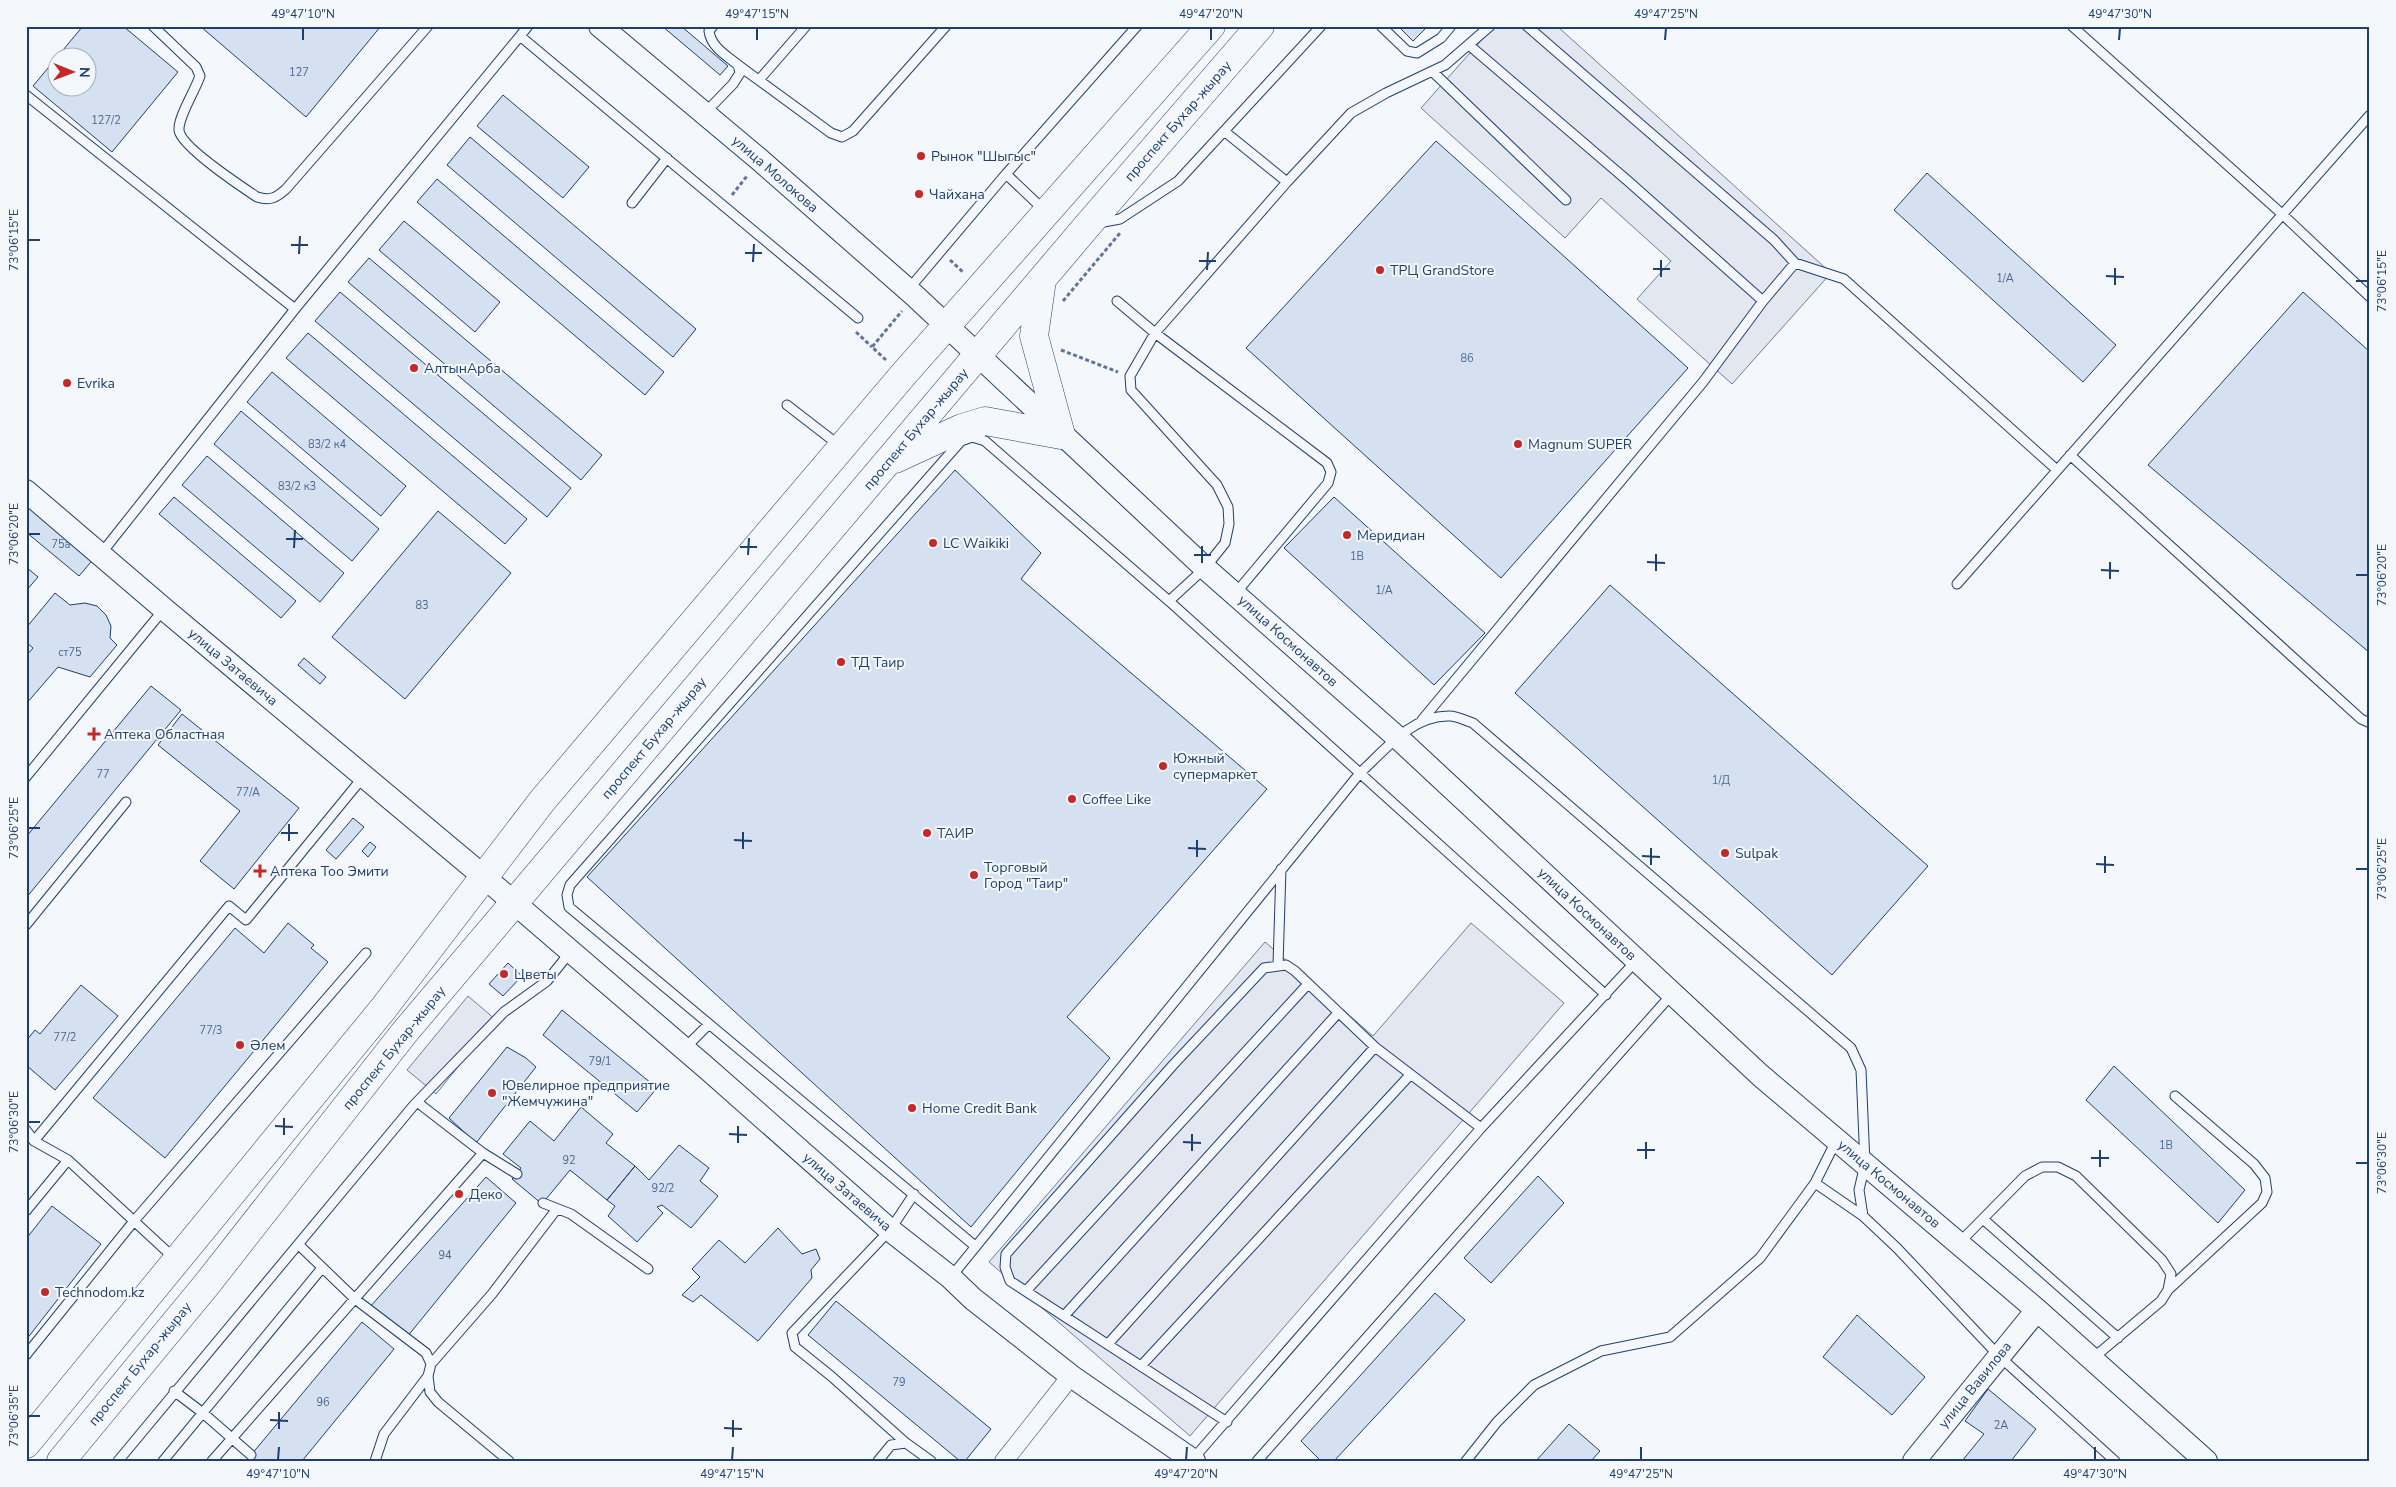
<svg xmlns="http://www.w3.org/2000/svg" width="2396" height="1487" font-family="'Nunito Sans',sans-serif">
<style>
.parking{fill:#e3e8f0;stroke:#687fa3}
.building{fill:#d5e0f0;stroke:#1d3f73;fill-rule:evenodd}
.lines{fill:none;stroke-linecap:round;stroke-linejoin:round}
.service-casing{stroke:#1d3f73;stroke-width:11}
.minor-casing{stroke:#1d3f73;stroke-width:19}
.tertiary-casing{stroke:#1d3f73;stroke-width:24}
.primary-casing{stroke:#1d3f73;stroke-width:29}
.path{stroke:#5e769c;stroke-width:3;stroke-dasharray:4 2.5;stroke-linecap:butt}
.service{stroke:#f4f7fb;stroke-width:9}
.minor{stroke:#f4f7fb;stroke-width:18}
.tertiary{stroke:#f4f7fb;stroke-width:22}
.primary{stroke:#f4f7fb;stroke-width:28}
.ticks{fill:none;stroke:#1d3f73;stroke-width:2}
.poi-dot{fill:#c62828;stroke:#f4f7fb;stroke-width:2}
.labels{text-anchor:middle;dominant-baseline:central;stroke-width:4;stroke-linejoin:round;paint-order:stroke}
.number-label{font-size:11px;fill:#4b6792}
.street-label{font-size:14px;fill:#1d3f73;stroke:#f4f7fb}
.poi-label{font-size:14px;fill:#1d3f73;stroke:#f4f7fb;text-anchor:start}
.neatline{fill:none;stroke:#1d3f73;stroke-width:2}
.ticks-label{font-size:12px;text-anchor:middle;fill:#1d3f73}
</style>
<rect width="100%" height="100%" fill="#f4f7fb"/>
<path class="parking" d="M 1494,26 L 1557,26 L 1831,273 L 1732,384 L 1637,299 L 1671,261 L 1601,198 L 1565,238 L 1421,108 Z
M 1471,923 L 1564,1003 L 1190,1436 L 989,1262 L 1265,942 L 1373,1036 Z
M 468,996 L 496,1020 L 436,1094 L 407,1070 Z"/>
<path class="building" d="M 83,26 L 123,26 L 178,72 L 112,152 L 33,86 ZM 58,58 L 88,58 L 88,88 L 58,88 Z
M 200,26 L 381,26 L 306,117 Z
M 662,26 L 681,26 L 728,66 L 720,75 Z
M 1398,26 L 1428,26 L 1413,41 Z
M 503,95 L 589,167 L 563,198 L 477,126 Z
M 470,137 L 696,329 L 673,357 L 447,165 Z
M 1436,141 L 1688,368 L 1501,578 L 1246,348 Z
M 1927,173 L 2116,345 L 2083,382 L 1894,210 Z
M 437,179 L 664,372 L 645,395 L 417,202 Z
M 404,221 L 500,302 L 475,332 L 379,250 Z
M 369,258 L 602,455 L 581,480 L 348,282 Z
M 340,292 L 571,488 L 547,517 L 315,321 Z
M 2303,292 L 2370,352 L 2370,653 L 2148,465 Z
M 308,333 L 527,519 L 505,544 L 286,358 Z
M 272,372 L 406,486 L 381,516 L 247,402 Z
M 241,411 L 379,529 L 352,561 L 214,444 Z
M 207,456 L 344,573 L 320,602 L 182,485 Z
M 955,470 L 1041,553 L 1021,579 L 1267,789 L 1067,1017 L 1110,1058 L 971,1227 L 587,877 Z
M 26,497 L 96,556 L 79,576 L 26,532 Z
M 174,497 L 296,601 L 281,618 L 159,514 Z
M 1334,497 L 1485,633 L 1434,685 L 1284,548 Z
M 438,511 L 511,573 L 405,699 L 332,637 Z
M 26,567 L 38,577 L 26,591 Z
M 1610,585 L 1928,866 L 1832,975 L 1515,693 Z
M 55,593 L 70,605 L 85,603 L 97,606 L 106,615 L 111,626 L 110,638 L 117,645 L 90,677 L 58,667 L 26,704 L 26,656 L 33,648 L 26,642 L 26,628 Z
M 304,658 L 326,677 L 320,684 L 298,665 Z
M 151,686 L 181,710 L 26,898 L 26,837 Z
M 182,714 L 299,808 L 234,889 L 200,861 L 240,811 L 158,745 Z
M 353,818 L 364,827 L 336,859 L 326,850 Z
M 370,842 L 376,847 L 368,857 L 362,851 Z
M 288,923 L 314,945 L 311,948 L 328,962 L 165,1158 L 93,1098 L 235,928 L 264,953 Z
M 508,963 L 522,976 L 503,996 L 489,984 Z
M 81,985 L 118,1016 L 55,1090 L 26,1065 L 26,1041 L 35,1030 L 40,1034 Z
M 562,1010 L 657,1088 L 637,1112 L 543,1035 Z
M 507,1047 L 526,1058 L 536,1067 L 476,1143 L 449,1118 Z
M 2114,1066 L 2245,1190 L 2218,1223 L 2086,1100 Z
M 581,1107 L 613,1134 L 606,1143 L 635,1166 L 607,1200 L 570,1170 L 542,1204 L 512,1179 L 521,1168 L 503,1154 L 530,1121 L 554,1141 Z
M 679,1145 L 709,1168 L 700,1181 L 718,1196 L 691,1228 L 662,1205 L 657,1207 L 663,1213 L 637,1242 L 608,1216 L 615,1206 L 607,1200 L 635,1166 L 649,1180 Z
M 1538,1176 L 1564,1203 L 1491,1283 L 1464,1258 Z
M 486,1177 L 516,1203 L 407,1337 L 369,1308 Z
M 52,1206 L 101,1244 L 26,1340 L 26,1239 Z
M 778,1228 L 802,1254 L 816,1249 L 820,1259 L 811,1270 L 812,1278 L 758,1341 L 701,1295 L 693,1302 L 682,1295 L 700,1277 L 692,1269 L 719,1240 L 745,1263 Z
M 1435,1293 L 1465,1320 L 1334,1461 L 1321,1461 L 1301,1441 Z
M 836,1301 L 991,1429 L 965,1461 L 960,1461 L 808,1335 Z
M 1857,1315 L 1925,1377 L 1892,1415 L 1823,1357 Z
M 362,1322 L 394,1349 L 302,1461 L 246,1461 Z
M 1988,1389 L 2036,1429 L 2011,1461 L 1962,1461 L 1984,1434 L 1965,1421 Z
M 1569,1424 L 1600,1451 L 1591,1461 L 1536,1461 Z"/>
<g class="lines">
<defs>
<path id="service" d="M 153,26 L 196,67 L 200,76 C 195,91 178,117 179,130 C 180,146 242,187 257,197 C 270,201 276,198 286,189 L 428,26
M 1381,26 L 1407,51 L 1417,53 L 1441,38 L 1451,26
M 2072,26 L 2282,214 L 2370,297
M 520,36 L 528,26
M 1469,45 L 1628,181 L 1763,301
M 738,65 L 831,133 L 842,137 L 853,131 L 946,26
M 1433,72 L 1566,200
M 759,80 L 806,26
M 26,95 L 295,309
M 704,114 L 733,84 L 740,73 L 738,65 C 726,55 711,47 709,31 L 713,26
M 1224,131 L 1287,182
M 1006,174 L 1045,211
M 632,203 L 667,158
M 1098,223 L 1120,219 L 1178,181 L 1321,26
M 1795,263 L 1844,279 L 2057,470
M 908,290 L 1006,174 L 1137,26
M 1117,301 L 1155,333 L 1327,463 L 1331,472 L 1328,483 L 1235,594
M 787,405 L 840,446
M 2070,455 L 2361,719 L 2370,723
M 100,555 L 295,309 L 520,36 L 858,318
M 1957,584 L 2370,115
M 1169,601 L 1606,995
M 1422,720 L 1703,382 L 1763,301 L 1795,263 L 1774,240 L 1527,26
M 26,777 L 164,609
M 26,925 L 126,802
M 1278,965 L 1281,869
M 685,1048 L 709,1024
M 26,1130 L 34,1141 L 68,1160 L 174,1258
M 34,1141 L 229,906 L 246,920 L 364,776
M 483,1153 L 517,1174
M 1815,1183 L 1863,1216
M 543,1203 L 571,1214 L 648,1269
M 26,1211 L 68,1160
M 1983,1219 L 2118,1338
M 1959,1243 L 2025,1176 L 2042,1167 L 2058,1167 L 2076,1176 L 2162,1260 L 2171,1274 L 2168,1290 L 2161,1301 L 2092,1359
M 299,1245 L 355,1299 L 426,1353 L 431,1364 L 428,1376 L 384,1434 L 375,1461
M 975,1246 L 569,907 L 567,895 L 570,885 L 961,441 L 972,437 L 985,441 L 1169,601 L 1205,568 L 1225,543 L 1229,524 L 1228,507 L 1217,485 L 1131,390 L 1130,376 L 1155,333 L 1287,182 L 1351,113 L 1386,93 L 1445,65 L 1490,26
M 951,1277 L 1360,773 C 1385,750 1411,716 1448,716 C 1456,715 1466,721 1473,723 L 1851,1048 L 1861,1070 L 1865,1164 L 1859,1190 L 1863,1216 L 1897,1248 L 2000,1357 L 2115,1461
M 2168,1290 L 2262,1203 L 2267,1192 L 2265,1178 L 2254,1164 L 2175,1096
M 1026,1291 L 1308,984
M 1064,1316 L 1338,1013
M 1108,1344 L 1375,1047
M 26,1355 L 134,1221 L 366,953
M 431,1364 L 492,1294 L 556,1210
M 1141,1366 L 1410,1075
M 428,1376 L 430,1392 L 438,1402 L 509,1461
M 174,1391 L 203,1413 L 251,1455
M 1227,1422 L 1010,1281 L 1005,1267 L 1006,1254 L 1173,1065 L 1264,968 L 1286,965 L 1295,971 L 1375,1047 L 1481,1128
M 906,1443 L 831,1376 L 795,1347 L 792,1333 L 890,1230 L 914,1194
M 1193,1459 L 1481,1128 L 1636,961
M 118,1461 L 414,1105 L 504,1012 L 547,981 L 571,951
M 163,1461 L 322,1268
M 212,1461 L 483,1153 L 417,1102
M 878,1461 L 891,1445 L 906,1443 L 931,1461
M 1257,1461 L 1672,994
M 1466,1461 L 1497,1422 L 1534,1385 L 1601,1351 L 1670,1337 L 1760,1258 L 1815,1183 L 1836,1141"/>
<path id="minor" d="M 1004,1461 L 1071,1376"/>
<path id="tertiary" d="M 600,26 L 760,160 L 915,296 L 1205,568 L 1398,738 L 1760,1075 L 2037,1310 L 2206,1461
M 26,491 L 164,609 L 483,876 L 710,1071 L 890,1230 L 950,1277 L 973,1299 L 1071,1376 L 1194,1461
M 1914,1461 L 2037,1310"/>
<path id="primary" d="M 895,459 L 962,428 L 985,421 L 1061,435 L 1034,336 L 1042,280
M 26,1444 L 383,1009 L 542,801 L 903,375 L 1211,26
M 61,1461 L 207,1284 L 404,1033 L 1087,226 L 1260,26"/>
</defs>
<use href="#service" class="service-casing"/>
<use href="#minor" class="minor-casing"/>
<use href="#tertiary" class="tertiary-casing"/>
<use href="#primary" class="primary-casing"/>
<path class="path" d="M 732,195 L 747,176
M 950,260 L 964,273
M 1063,301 L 1120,233
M 856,332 L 872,347
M 1061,350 L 1118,372
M 886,360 L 872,347 L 902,311"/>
<use href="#service" class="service"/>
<use href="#minor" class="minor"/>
<use href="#tertiary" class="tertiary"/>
<use href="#primary" class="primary"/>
</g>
<path class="ticks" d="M 303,40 L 303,28M 757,40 L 757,28M 1211,40 L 1211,28M 1665,40 L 1666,28M 2119,40 L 2120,28M 28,240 L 40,240M 291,245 L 308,245M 745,253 L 762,253M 299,254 L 300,236M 1199,261 L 1216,261M 753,262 L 754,244M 1653,269 L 1670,269M 1207,270 L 1208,252M 2106,276 L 2124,277M 1661,277 L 1661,260M 2356,281 L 2368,281M 2115,285 L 2115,268M 28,534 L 40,534M 286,539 L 303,539M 740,547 L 757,547M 294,548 L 295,530M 748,555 L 749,538M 1194,555 L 1211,555M 1647,562 L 1665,563M 1202,563 L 1202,546M 2101,570 L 2119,571M 1656,571 L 1656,554M 2356,575 L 2368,575M 2110,579 L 2110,562M 28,828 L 40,828M 281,833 L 298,833M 734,840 L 752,841M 289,841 L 289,824M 1188,848 L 1206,849M 743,849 L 743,832M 1642,856 L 1660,857M 1197,857 L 1197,840M 2096,864 L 2114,865M 1651,865 L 1651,848M 2356,869 L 2368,869M 2105,873 L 2105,856M 28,1122 L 40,1122M 275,1126 L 293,1127M 729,1134 L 747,1135M 284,1135 L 284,1118M 1183,1142 L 1201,1143M 738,1143 L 738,1126M 1637,1150 L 1655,1150M 1192,1151 L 1192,1134M 2091,1158 L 2109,1158M 1646,1159 L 1646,1142M 2356,1163 L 2368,1163M 2100,1167 L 2100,1150M 28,1416 L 40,1416M 270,1420 L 288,1421M 724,1428 L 742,1429M 279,1429 L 279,1412M 733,1437 L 733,1420M 278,1460 L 279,1447M 732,1460 L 733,1447M 1186,1460 L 1187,1447M 1641,1460 L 1641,1447M 2095,1460 L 2095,1447"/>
<g class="poi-dot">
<circle cx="921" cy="156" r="5"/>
<circle cx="919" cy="194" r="5"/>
<circle cx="1380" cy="270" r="5"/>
<circle cx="414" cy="368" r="5"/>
<circle cx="67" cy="383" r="5"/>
<circle cx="1518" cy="444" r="5"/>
<circle cx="1347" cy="535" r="5"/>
<circle cx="933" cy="543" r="5"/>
<circle cx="841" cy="662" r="5"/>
<path d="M91.5 726.5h5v5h5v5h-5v5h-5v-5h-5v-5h5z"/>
<circle cx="1163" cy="766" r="5"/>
<circle cx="1072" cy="799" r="5"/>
<circle cx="927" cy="833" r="5"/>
<circle cx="1725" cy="853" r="5"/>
<path d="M257.5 863.5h5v5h5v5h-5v5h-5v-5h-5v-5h5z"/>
<circle cx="974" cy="875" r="5"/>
<circle cx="504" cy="974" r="5"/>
<circle cx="240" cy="1045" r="5"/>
<circle cx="492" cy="1093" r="5"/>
<circle cx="912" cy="1108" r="5"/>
<circle cx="459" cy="1194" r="5"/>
<circle cx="45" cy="1292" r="5"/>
</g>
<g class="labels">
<g class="number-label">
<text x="299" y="72">127</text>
<text x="106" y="120">127/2</text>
<text x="2005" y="278">1/А</text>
<text x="1467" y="358">86</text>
<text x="327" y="444">83/2 к4</text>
<text x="297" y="486">83/2 к3</text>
<text x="61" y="544">75а</text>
<text x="1357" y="556">1B</text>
<text x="1384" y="590">1/А</text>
<text x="422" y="605">83</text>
<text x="70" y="652">ст75</text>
<text x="103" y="774">77</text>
<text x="1721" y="780">1/Д</text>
<text x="248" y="792">77/А</text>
<text x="211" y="1030">77/3</text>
<text x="65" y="1037">77/2</text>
<text x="600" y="1061">79/1</text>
<text x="2166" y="1145">1В</text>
<text x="569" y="1160">92</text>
<text x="663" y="1188">92/2</text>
<text x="445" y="1255">94</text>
<text x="899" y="1382">79</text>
<text x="323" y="1402">96</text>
<text x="2001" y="1425">2А</text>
</g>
<g class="street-label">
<text transform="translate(1178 121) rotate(-49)">проспект Бухар-жырау</text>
<text transform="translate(775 174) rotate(41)">улица Молокова</text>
<text transform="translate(916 429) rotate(-50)">проспект Бухар-жырау</text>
<text transform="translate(1288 641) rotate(42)">улица Космонавтов</text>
<text transform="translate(233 667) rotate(40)">улица Затаевича</text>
<text transform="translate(654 738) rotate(-50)">проспект Бухар-жырау</text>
<text transform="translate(1587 914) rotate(43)">улица Космонавтов</text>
<text transform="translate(394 1048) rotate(-51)">проспект Бухар-жырау</text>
<text transform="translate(1889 1184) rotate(40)">улица Космонавтов</text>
<text transform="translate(847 1192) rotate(41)">улица Затаевича</text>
<text transform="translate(140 1364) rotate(-51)">проспект Бухар-жырау</text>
<text transform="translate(1975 1385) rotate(-51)">улица Вавилова</text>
</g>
<g class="poi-label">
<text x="931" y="156">Рынок "Шыгыс"</text>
<text x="929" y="194">Чайхана</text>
<text x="1390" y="270">ТРЦ GrandStore</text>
<text x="424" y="368">АлтынАрба</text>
<text x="77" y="383">Evrika</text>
<text x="1528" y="444">Magnum SUPER</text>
<text x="1357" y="535">Меридиан</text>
<text x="943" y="543">LC Waikiki</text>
<text x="851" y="662">ТД Таир</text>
<text x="104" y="734">Аптека Областная</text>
<text x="1173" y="758">Южный<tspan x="1173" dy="16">супермаркет</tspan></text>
<text x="1082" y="799">Coffee Like</text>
<text x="937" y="833">ТАИР</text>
<text x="1735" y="853">Sulpak</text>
<text x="984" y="867">Торговый<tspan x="984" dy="16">Город "Таир"</tspan></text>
<text x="270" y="871">Аптека Тоо Эмити</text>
<text x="514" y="974">Цветы</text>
<text x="250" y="1045">Әлем</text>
<text x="502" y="1085">Ювелирное предприятие<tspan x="502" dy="16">"Жемчужина"</tspan></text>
<text x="922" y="1108">Home Credit Bank</text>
<text x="469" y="1194">Деко</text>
<text x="55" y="1292">Technodom.kz</text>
</g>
</g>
<rect width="2396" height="1487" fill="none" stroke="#f4f7fb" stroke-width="55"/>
<g transform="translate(72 72) rotate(91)"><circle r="24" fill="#f4f7fb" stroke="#9eadc5"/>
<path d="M0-4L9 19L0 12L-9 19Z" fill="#c62828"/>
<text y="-8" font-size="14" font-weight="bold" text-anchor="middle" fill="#1d3f73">N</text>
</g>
<rect x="28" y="28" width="2340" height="1432" class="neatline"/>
<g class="ticks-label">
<text x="303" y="18">49°47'10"N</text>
<text x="757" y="18">49°47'15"N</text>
<text x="1211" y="18">49°47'20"N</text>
<text x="1666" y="18">49°47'25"N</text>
<text x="2120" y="18">49°47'30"N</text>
<text transform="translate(14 240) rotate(-90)" y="4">73°06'15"E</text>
<text transform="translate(2382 281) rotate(-90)" y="4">73°06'15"E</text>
<text transform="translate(14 534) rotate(-90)" y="4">73°06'20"E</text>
<text transform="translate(2382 575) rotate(-90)" y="4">73°06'20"E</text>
<text transform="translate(14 828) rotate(-90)" y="4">73°06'25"E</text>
<text transform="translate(2382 869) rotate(-90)" y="4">73°06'25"E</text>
<text transform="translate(14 1122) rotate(-90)" y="4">73°06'30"E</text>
<text transform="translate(2382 1163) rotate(-90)" y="4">73°06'30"E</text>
<text transform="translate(14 1416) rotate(-90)" y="4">73°06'35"E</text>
<text x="278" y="1478">49°47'10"N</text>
<text x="732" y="1478">49°47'15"N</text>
<text x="1186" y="1478">49°47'20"N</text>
<text x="1641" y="1478">49°47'25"N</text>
<text x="2095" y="1478">49°47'30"N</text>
</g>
</svg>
